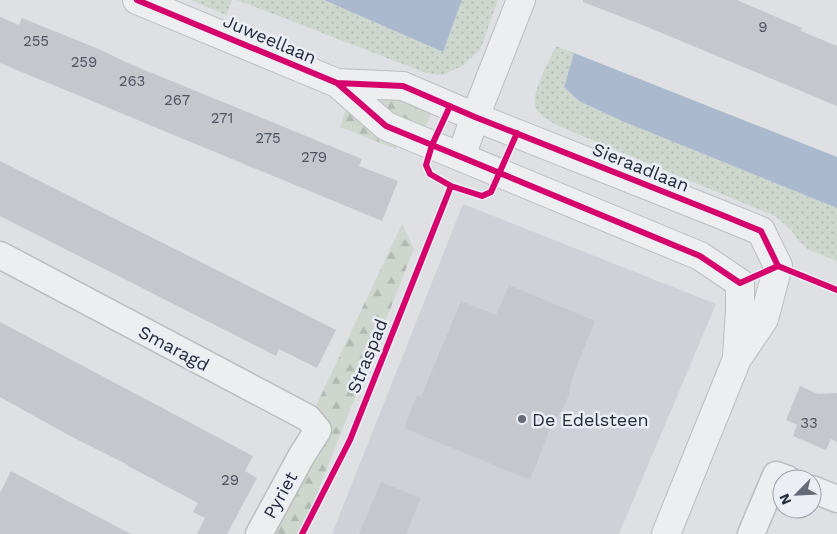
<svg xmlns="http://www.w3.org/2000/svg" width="837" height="534" font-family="'Work Sans',sans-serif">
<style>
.built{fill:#ced1d8}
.grass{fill:url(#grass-dots)}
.forest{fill:url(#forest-firs)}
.water{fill:#abb9cf}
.building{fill:#c5c7cc}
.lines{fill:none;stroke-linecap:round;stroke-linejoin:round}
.minor-casing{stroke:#bbbdc0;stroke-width:29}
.tertiary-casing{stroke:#bbbdc0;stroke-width:30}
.minor{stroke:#edeef0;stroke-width:26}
.tertiary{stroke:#edeef0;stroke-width:28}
.cycleway-casing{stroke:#ebeef4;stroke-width:9}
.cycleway{stroke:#d6006c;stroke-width:6}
.poi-dot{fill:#666a76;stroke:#ebeef4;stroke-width:2}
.labels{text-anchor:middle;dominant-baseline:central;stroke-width:5;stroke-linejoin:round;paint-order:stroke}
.number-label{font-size:15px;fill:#4f5462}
.street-label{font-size:18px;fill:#252b3c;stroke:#ebeef4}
.poi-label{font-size:18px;fill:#252b3c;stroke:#ebeef4;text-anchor:start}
</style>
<defs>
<pattern id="grass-dots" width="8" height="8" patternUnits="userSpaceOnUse" patternTransform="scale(1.25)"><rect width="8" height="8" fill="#cdd7ce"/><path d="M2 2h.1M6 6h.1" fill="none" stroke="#b0b9b2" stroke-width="1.8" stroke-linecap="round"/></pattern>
<pattern id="forest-firs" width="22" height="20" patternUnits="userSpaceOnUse" patternTransform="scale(1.25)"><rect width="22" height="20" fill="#cdd7ce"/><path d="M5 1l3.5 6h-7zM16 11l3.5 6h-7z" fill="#b0b9b2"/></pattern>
</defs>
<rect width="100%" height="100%" fill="#dee0e3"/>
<path class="built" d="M 463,204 L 716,304 L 619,534 L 332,534 Z"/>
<path class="grass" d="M 191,0 L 232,0 L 226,15 Z
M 237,0 L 324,0 L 443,52 L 462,0 L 498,0 L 480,50 L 462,66 L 443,75 L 426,73 Z
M 556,46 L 574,53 L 564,87 L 579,101 L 622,121 L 837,208 L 837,261 L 809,250 L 799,241 L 791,230 L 775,216 L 561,127 C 552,122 540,117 536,108 C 530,93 550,60 556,46 Z"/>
<path class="forest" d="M 391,94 L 432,111 L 425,129 L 386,110 L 380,104 L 381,97 Z
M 348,103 L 398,140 L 396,149 L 340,127 Z
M 402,224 L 414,249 L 306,521 L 298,534 L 269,534 L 314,410 Z"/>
<path class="water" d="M 324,0 L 462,0 L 443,52 Z
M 574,53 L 837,157 L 837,208 L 622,121 L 579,101 L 564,87 Z"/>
<path class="building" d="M 583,0 L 737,0 L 802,28 L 801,31 L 837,46 L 837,106 L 645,26 L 583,2 Z
M 0,17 L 19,25 L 22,18 L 101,50 L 130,64 L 362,159 L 359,166 L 398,181 L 382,221 L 0,63 Z
M 0,161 L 336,330 L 317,368 L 279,349 L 276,356 L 0,216 Z
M 509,285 L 595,321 L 572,378 L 569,395 L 563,408 L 552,424 L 530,480 L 404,428 L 417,395 L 421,397 L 461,301 L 496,315 Z
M 0,322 L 253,456 L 245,471 L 257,478 L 227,534 L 197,534 L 205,518 L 193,512 L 198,503 L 128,466 L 128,465 L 72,437 L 0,397 Z
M 800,386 L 818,394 L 837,393 L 837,442 L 831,439 L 826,450 L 793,436 L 797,425 L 786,420 Z
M 11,471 L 41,487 L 131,534 L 0,534 L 0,493 Z
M 381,482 L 421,498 L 406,534 L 359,534 Z"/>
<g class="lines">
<defs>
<path id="minor" d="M 0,255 L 308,418 L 318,430 L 302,455 L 259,534
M 812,489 L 837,499
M 751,534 L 776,475 L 787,479"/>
<path id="tertiary" d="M 137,0 L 337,83 L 386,126 L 700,256 L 740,283 L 740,311 L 737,357
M 337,83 L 403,86 L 475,117 L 717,213 L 761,231 L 778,266 L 764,319 L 737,359 L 666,534
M 461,157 L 475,117 L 521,0"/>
</defs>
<use href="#minor" class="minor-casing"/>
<use href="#tertiary" class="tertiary-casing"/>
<use href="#minor" class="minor"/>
<use href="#tertiary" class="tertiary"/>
<defs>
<path id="cycleway" d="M 137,0 L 337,83 L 386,126 L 700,256 L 740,283 L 778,266 L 837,290
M 337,83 L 403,86 L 475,117 L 717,213 L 761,231 L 778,266
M 450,106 L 432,145 L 426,165 L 430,174 L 451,186 L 482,196 L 491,192 L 517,133
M 302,534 L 350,440 L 451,186"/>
</defs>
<use href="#cycleway" class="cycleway-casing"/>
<use href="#cycleway" class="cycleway"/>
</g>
<circle class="poi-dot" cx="522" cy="419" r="5"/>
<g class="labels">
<g class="number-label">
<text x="763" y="27">9</text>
<text x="36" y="41">255</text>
<text x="84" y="62">259</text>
<text x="132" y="81">263</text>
<text x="177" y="100">267</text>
<text x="222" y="118">271</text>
<text x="268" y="138">275</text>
<text x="314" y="157">279</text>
<text x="809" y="423">33</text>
<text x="230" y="480">29</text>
</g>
<g class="street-label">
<text transform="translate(270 39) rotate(23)">Juweellaan</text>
<text transform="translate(641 167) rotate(22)">Sieraadlaan</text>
<text transform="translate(174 348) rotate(28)">Smaragd</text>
<text transform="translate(367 356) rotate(-68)">Straspad</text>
<text transform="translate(280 495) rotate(-61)">Pyriet</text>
</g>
<g class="poi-label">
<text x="532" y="419">De Edelsteen</text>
</g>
</g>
<g transform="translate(797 494) rotate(246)"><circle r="24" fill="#ebeef4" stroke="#9ca0aa"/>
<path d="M0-4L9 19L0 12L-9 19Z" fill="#666a76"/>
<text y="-8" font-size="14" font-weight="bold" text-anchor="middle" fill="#252b3c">N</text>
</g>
</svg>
